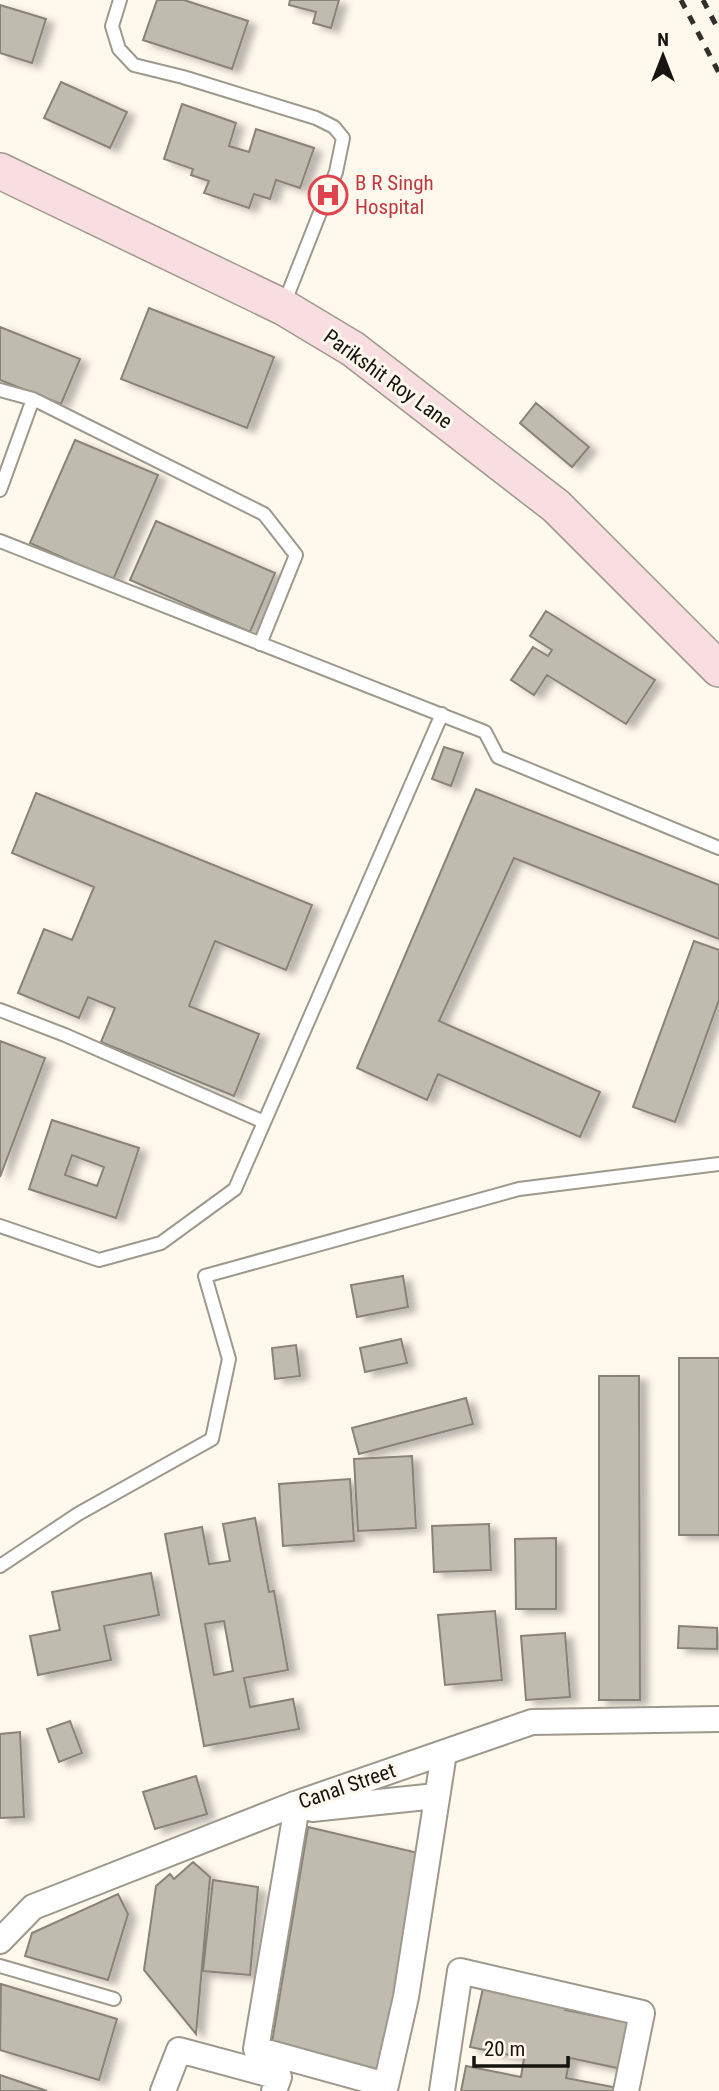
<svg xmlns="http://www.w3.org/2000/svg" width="719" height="2091" font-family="'Roboto Condensed',sans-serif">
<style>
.building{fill:#c0bbaf;stroke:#888378;stroke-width:2;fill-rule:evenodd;filter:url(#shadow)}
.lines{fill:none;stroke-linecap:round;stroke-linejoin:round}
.lane-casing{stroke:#9e988d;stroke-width:16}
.street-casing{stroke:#9e988d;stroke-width:28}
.secondary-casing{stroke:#9e988d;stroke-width:38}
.lane{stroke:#fff;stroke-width:12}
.street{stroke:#fff;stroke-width:24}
.secondary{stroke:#f8dee0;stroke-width:35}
.rail{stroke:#32302b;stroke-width:5;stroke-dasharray:9 9;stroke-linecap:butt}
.labels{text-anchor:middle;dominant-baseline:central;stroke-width:6;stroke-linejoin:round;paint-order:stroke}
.health-label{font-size:21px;fill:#be3a42;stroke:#fff9ed;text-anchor:start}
.street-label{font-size:21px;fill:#161410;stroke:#fff9ed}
</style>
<defs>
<filter id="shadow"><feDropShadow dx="8" dy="4.5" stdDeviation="3.5" flood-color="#0004"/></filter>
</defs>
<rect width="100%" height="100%" fill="#fff9ed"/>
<path class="building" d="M 157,0 L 184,0 L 248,21 L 232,69 L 143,40 Z
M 290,0 L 339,0 L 331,28 L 313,23 L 316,12 L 289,5 Z
M 0,5 L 46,19 L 32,63 L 0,53 Z
M 61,82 L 127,112 L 110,148 L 44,118 Z
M 182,104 L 236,123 L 229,146 L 249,152 L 256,129 L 314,148 L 300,188 L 276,180 L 270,199 L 254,194 L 249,208 L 204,193 L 209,181 L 191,175 L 193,169 L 164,159 Z
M 149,308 L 274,357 L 247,428 L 121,379 Z
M 0,327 L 80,359 L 61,404 L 0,380 Z
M 536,403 L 589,447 L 572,467 L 520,423 Z
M 75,440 L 158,475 L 113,580 L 30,543 Z
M 156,521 L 275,573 L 250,632 L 130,580 Z
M 546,611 L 655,680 L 626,724 L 547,675 L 534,695 L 511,680 L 533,647 L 548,656 L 552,650 L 530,636 Z
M 444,747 L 463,753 L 451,786 L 432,779 Z
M 476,789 L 719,885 L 719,939 L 514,858 L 439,1021 L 600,1092 L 580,1137 L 438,1074 L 427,1100 L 357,1068 Z
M 36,793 L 312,905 L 286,970 L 215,941 L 189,1006 L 259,1034 L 234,1096 L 101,1042 L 115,1008 L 88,997 L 79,1018 L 18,993 L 44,929 L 72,940 L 94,887 L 12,853 Z
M 694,941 L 719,950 L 719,1000 L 675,1122 L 633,1107 Z
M 0,1041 L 45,1058 L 0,1177 Z
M 52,1120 L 139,1148 L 116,1218 L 29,1189 ZM 72,1155 L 104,1167 L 97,1186 L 65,1175 Z
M 403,1276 L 408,1307 L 357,1317 L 351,1285 Z
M 401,1339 L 407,1363 L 365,1372 L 360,1348 Z
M 296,1345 L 300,1376 L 275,1379 L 272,1348 Z
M 679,1358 L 719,1358 L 719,1535 L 679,1535 Z
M 599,1376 L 639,1376 L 640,1700 L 599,1700 Z
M 466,1398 L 473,1424 L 359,1454 L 352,1428 Z
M 412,1456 L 416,1528 L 358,1531 L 354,1459 Z
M 350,1479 L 354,1541 L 283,1546 L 279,1484 Z
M 255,1518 L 269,1592 L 274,1591 L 288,1670 L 244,1678 L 250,1707 L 293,1699 L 299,1729 L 204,1746 L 165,1534 L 202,1527 L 209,1564 L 230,1561 L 223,1524 ZM 224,1621 L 233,1671 L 214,1675 L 205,1624 Z
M 489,1524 L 491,1570 L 434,1572 L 432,1526 Z
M 556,1538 L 556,1609 L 516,1609 L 515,1539 Z
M 151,1573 L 159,1615 L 104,1626 L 111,1660 L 38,1675 L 30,1636 L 60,1630 L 52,1592 Z
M 495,1611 L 502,1680 L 445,1685 L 438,1615 Z
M 679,1626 L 717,1628 L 717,1649 L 678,1648 Z
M 565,1633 L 570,1697 L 526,1700 L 521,1636 Z
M 70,1721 L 82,1753 L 59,1762 L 47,1729 Z
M 20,1732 L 24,1817 L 0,1818 L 0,1734 Z
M 196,1776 L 207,1814 L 155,1829 L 143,1792 Z
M 308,1827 L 418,1853 L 384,2071 L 271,2048 Z
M 193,1862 L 210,1877 L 196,2034 L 144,1970 L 156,1886 L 170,1874 L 174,1879 Z
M 213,1880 L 258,1887 L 250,1975 L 203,1971 Z
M 118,1894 L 128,1914 L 108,1980 L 25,1956 L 32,1933 Z
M 1,1984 L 117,2019 L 99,2080 L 0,2050 Z
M 483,1988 L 566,2005 L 565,2010 L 631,2023 L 622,2069 L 570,2058 L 566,2078 L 618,2088 L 617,2091 L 461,2091 L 466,2066 L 521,2077 L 524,2058 L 470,2047 Z
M 0,2075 L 47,2091 L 0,2091 Z"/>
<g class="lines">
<defs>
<path id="lane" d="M 120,0 L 112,26 L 119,49 L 134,65 L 183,77 L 316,118 L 334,127 L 343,138 L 336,172 L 284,304
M 0,390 L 33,399
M 0,490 L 33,399 L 264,514 L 296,555 L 260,644
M 0,541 L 485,732 L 498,757 L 719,848
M 0,1010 L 65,1035 L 264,1122
M 0,1226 L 99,1260 L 161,1243 L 235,1189 L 442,714
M 0,1566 L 78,1514 L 212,1439 L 229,1359 L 205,1276 L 519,1189 L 719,1164
M 0,1966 L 114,1999"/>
<path id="street" d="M 295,1804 L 296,1812 L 256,2049 L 386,2085 L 406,1997 L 444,1753
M 312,1809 L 436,1796
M 0,1941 L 33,1907 L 295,1804 L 532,1722 L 719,1719
M 163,2091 L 179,2050 L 279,2077 L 274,2091
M 442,2091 L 460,1971 L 642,2013 L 626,2091"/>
<path id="secondary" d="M 0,171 L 283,307 L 353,349 L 556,506 L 719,669"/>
</defs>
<use href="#lane" class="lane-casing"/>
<use href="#street" class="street-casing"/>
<use href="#secondary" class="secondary-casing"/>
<use href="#lane" class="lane"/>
<use href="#street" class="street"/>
<use href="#secondary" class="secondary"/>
<path class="rail" d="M 681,0 L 719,73
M 703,0 L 719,31"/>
</g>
<defs>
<symbol id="hospital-ring" viewBox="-11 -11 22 22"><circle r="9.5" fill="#fff9ed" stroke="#e0444e" stroke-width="1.5"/><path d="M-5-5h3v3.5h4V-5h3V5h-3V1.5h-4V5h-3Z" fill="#e0444e"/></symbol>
</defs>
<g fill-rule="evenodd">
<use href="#hospital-ring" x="306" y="173" width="44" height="44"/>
</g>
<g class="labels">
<g class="health-label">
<text x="355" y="183">B R Singh<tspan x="355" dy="24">Hospital</tspan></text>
</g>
<g class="street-label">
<text transform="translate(388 379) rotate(36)">Parikshit Roy Lane</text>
<text transform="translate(347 1786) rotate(-19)">Canal Street</text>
</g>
</g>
<g transform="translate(663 56)" stroke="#fff9ed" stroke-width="5" paint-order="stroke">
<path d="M0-5L12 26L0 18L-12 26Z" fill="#161410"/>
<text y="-10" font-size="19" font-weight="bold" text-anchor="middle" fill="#161410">N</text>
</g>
<path d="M474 2056v10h94v-10" fill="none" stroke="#161410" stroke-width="3.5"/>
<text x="484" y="2056" font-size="21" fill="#161410" stroke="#fff9ed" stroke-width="5" paint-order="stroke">20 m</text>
</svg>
